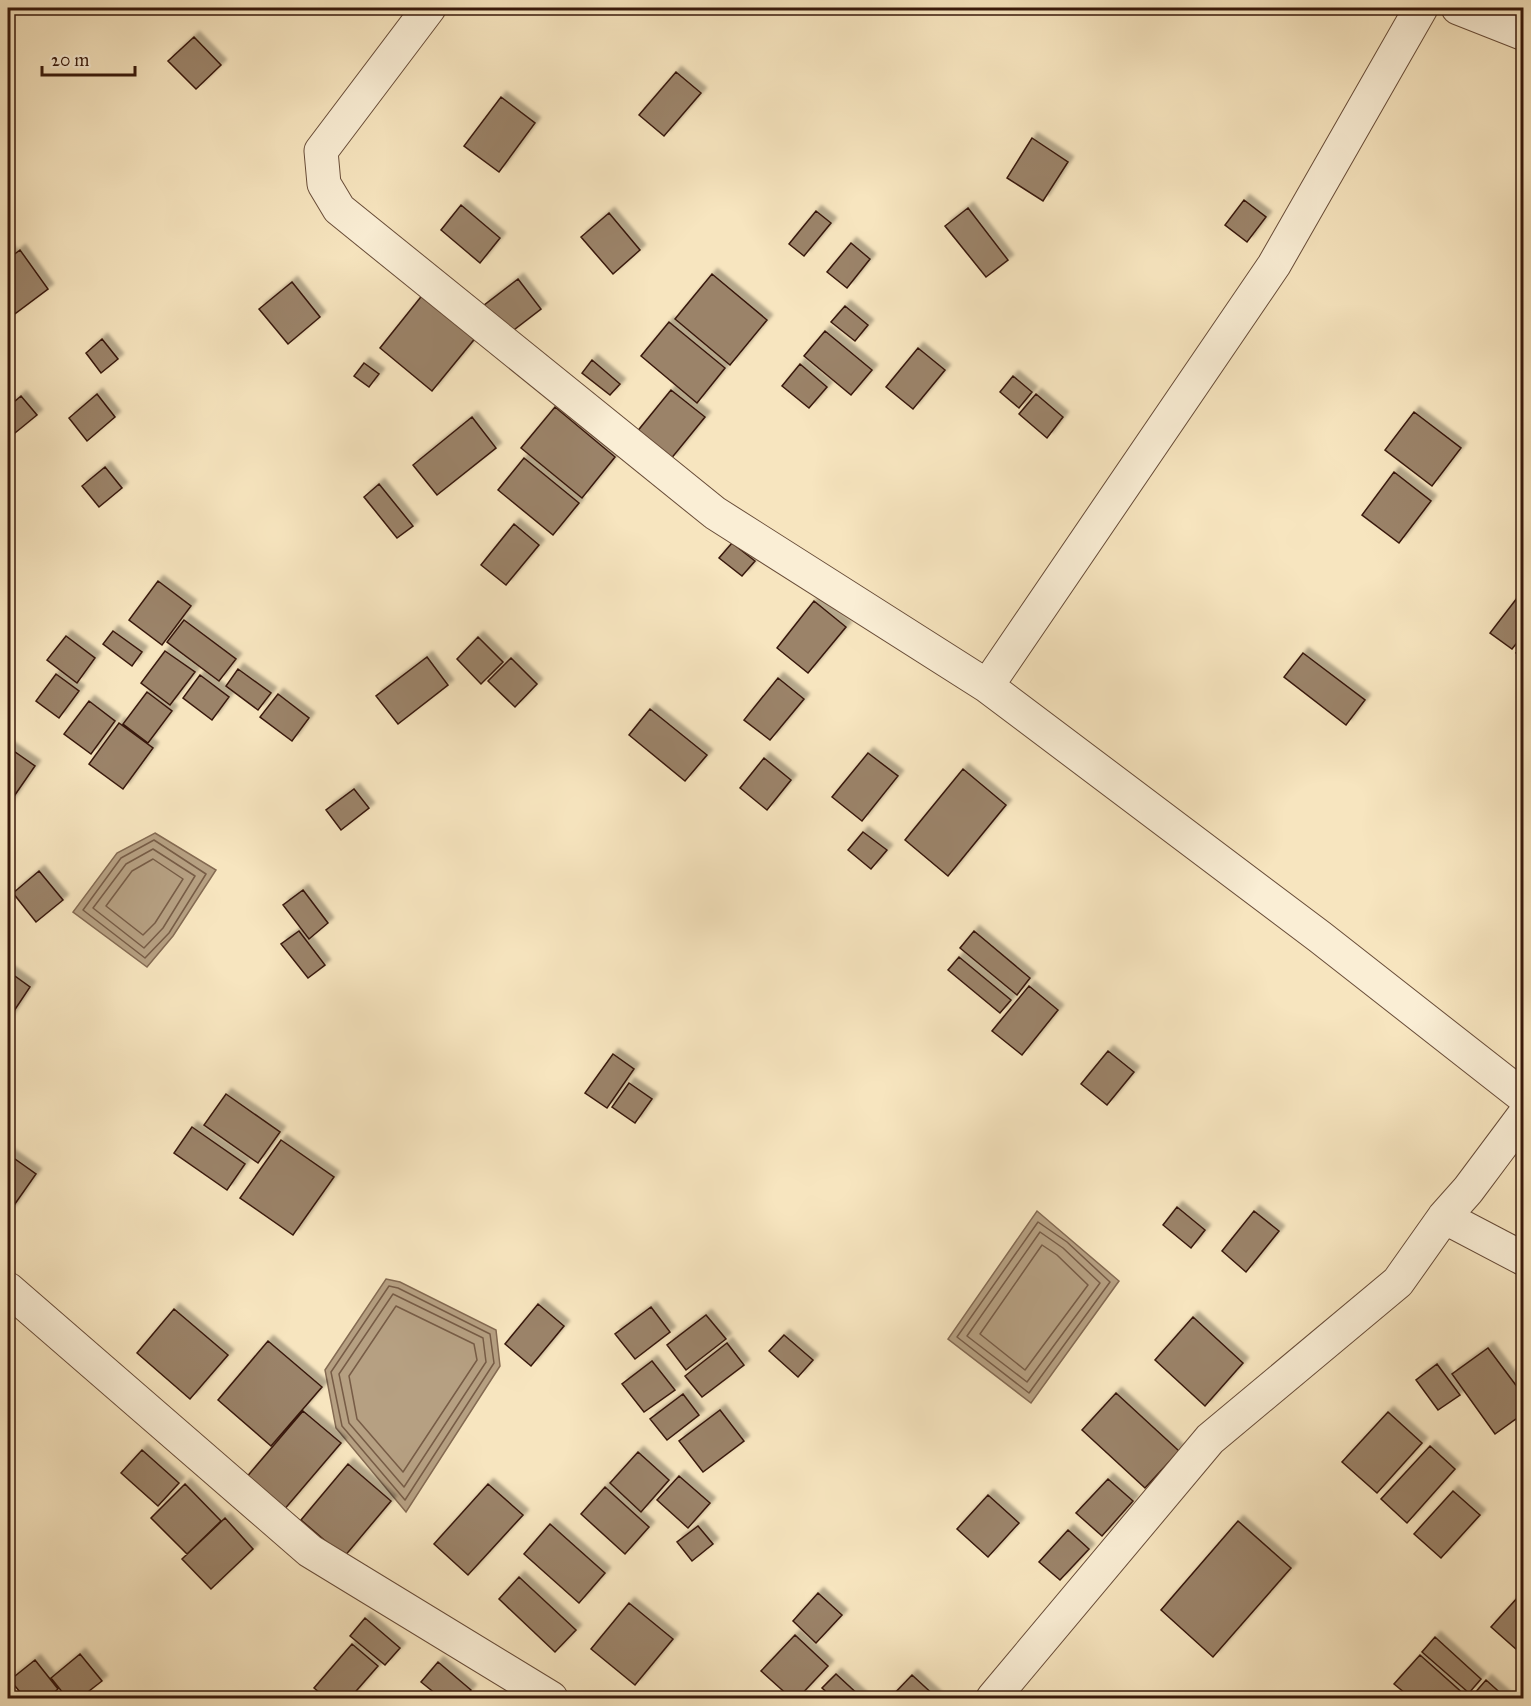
<svg xmlns="http://www.w3.org/2000/svg" width="1531" height="1706" font-family="'IM FELL Great Primer',serif">
<style>
.water{fill:#b6a082;stroke:#846a52;stroke-width:1.5}
.lines{fill:none;stroke-linecap:round;stroke-linejoin:round}
.shore{stroke:#775c46;stroke-width:1.5}
.building{fill:#9b8369;stroke:#38190b;stroke-width:1.5;filter:url(#shadow)}
.minor-casing{stroke:#684c38;stroke-width:35}
.minor{stroke:#faeed5;stroke-width:33}
</style>
<defs>
<filter id="shadow"><feDropShadow dx="5.5" dy="-5.5" stdDeviation="1.5" flood-color="#0004"/></filter>
</defs>
<rect width="100%" height="100%" fill="#f7e5bf"/>
<filter id="stains"><feTurbulence type="fractalNoise" baseFrequency=".00333" numOctaves="4"/><feColorMatrix values="0 0 0 0 .2 0 0 0 0 .09 0 0 0 0 .02 0 0 0 .5 -.17"/></filter>
<radialGradient id="worn" r=".72"><stop offset=".6" stop-color="#630" stop-opacity="0"/><stop offset="1" stop-color="#630" stop-opacity=".3"/></radialGradient>
<path class="water" d="M 155,833 L 216,870 L 173,936 L 147,967 L 73,912 L 117,853 Z
M 1037,1211 L 1119,1281 L 1031,1403 L 948,1339 Z
M 386,1279 L 400,1282 L 496,1330 L 500,1366 L 406,1512 L 336,1428 L 325,1370 Z"/>
<g class="lines">
<path class="shore" d="M 154,840 L 206,874 L 169,933 L 145,958 L 83,910 L 121,858 Z
M 153,849 L 195,876 L 163,928 L 144,948 L 93,908 L 126,864 Z
M 153,859 L 183,879 L 155,923 L 143,935 L 106,906 L 132,871 Z
M 1038,1222 L 1067,1242 L 1110,1282 L 1029,1393 L 957,1337 Z
M 1040,1232 L 1063,1248 L 1100,1283 L 1027,1382 L 967,1336 Z
M 1042,1245 L 1057,1255 L 1088,1285 L 1025,1370 L 980,1334 Z
M 389,1286 L 398,1288 L 490,1334 L 494,1363 L 405,1500 L 342,1426 L 331,1372 Z
M 393,1294 L 483,1338 L 486,1362 L 404,1487 L 349,1423 L 339,1374 Z
M 396,1306 L 474,1344 L 477,1360 L 403,1472 L 357,1419 L 349,1376 Z"/>
</g>
<path class="building" d="M 194,37 L 221,65 L 196,89 L 168,61 Z
M 676,72 L 701,93 L 664,136 L 639,115 Z
M 501,97 L 535,123 L 499,172 L 464,146 Z
M 1032,138 L 1068,162 L 1043,201 L 1007,178 Z
M 1244,200 L 1266,217 L 1247,242 L 1225,225 Z
M 461,205 L 500,238 L 480,263 L 441,230 Z
M 968,208 L 1008,260 L 986,277 L 945,226 Z
M 816,211 L 831,223 L 804,256 L 789,244 Z
M 609,213 L 640,250 L 613,274 L 581,237 Z
M 851,243 L 870,259 L 847,288 L 827,272 Z
M 8,250 L 12,256 L 20,250 L 48,289 L 8,319 Z
M 712,274 L 767,320 L 730,365 L 675,319 Z
M 518,279 L 541,309 L 506,336 L 483,306 Z
M 292,282 L 320,317 L 288,344 L 259,309 Z
M 424,293 L 477,336 L 432,391 L 380,348 Z
M 845,306 L 868,325 L 855,341 L 831,322 Z
M 669,322 L 725,368 L 697,403 L 641,356 Z
M 825,331 L 872,370 L 851,395 L 804,356 Z
M 102,339 L 118,359 L 101,373 L 86,353 Z
M 918,348 L 945,370 L 913,409 L 886,387 Z
M 592,360 L 620,384 L 610,395 L 582,373 Z
M 364,363 L 379,374 L 369,387 L 354,376 Z
M 800,364 L 827,387 L 809,408 L 782,386 Z
M 1013,376 L 1032,392 L 1019,408 L 1000,392 Z
M 671,390 L 705,417 L 670,460 L 636,433 Z
M 97,394 L 115,417 L 87,441 L 69,418 Z
M 1036,394 L 1063,417 L 1047,438 L 1019,414 Z
M 21,396 L 37,415 L 15,433 L 8,423 L 8,407 Z
M 555,407 L 615,457 L 582,498 L 521,448 Z
M 1414,412 L 1461,448 L 1432,486 L 1385,450 Z
M 472,417 L 496,448 L 437,495 L 413,465 Z
M 524,458 L 579,503 L 553,535 L 498,490 Z
M 105,467 L 122,488 L 99,507 L 82,486 Z
M 1394,472 L 1431,501 L 1399,543 L 1362,515 Z
M 379,484 L 413,526 L 397,538 L 364,497 Z
M 514,524 L 539,545 L 506,585 L 481,565 Z
M 732,543 L 755,561 L 742,576 L 719,558 Z
M 158,581 L 191,606 L 162,645 L 129,620 Z
M 1524,589 L 1524,634 L 1512,649 L 1490,633 Z
M 814,601 L 846,627 L 808,673 L 777,648 Z
M 184,620 L 236,659 L 219,681 L 167,642 Z
M 113,631 L 142,652 L 132,666 L 103,644 Z
M 66,636 L 95,658 L 77,683 L 47,660 Z
M 478,637 L 503,662 L 481,684 L 457,659 Z
M 1524,644 L 1524,659 L 1516,653 Z
M 165,651 L 195,672 L 170,705 L 141,683 Z
M 1303,653 L 1365,700 L 1346,725 L 1284,677 Z
M 427,657 L 448,685 L 398,724 L 376,696 Z
M 511,658 L 537,684 L 515,707 L 488,681 Z
M 238,669 L 271,693 L 258,710 L 226,686 Z
M 56,674 L 79,691 L 59,718 L 36,701 Z
M 200,675 L 229,697 L 212,720 L 183,698 Z
M 778,678 L 804,699 L 770,740 L 744,720 Z
M 147,692 L 172,711 L 148,743 L 123,724 Z
M 278,694 L 309,718 L 292,741 L 260,717 Z
M 89,701 L 115,721 L 91,754 L 64,734 Z
M 650,709 L 707,755 L 685,781 L 629,735 Z
M 119,723 L 153,748 L 123,789 L 89,764 Z
M 8,747 L 35,766 L 8,805 Z
M 868,753 L 898,776 L 862,821 L 832,797 Z
M 764,758 L 791,780 L 767,810 L 740,788 Z
M 963,769 L 1006,805 L 948,876 L 905,840 Z
M 354,789 L 369,808 L 341,830 L 326,810 Z
M 863,832 L 887,850 L 871,869 L 848,850 Z
M 39,871 L 63,900 L 36,922 L 13,893 Z
M 303,890 L 328,923 L 309,939 L 283,905 Z
M 299,931 L 325,965 L 308,978 L 281,944 Z
M 974,931 L 1030,978 L 1017,995 L 960,948 Z
M 959,957 L 1011,1000 L 1000,1013 L 948,970 Z
M 8,971 L 30,987 L 8,1020 Z
M 1029,986 L 1058,1010 L 1022,1055 L 992,1031 Z
M 1108,1051 L 1134,1072 L 1107,1105 L 1081,1084 Z
M 613,1054 L 634,1069 L 607,1108 L 585,1093 Z
M 629,1083 L 652,1099 L 635,1123 L 612,1107 Z
M 226,1094 L 280,1132 L 258,1163 L 204,1125 Z
M 192,1127 L 245,1164 L 227,1190 L 174,1153 Z
M 281,1140 L 334,1177 L 293,1235 L 240,1198 Z
M 8,1154 L 36,1174 L 10,1211 L 8,1209 Z
M 1177,1207 L 1205,1230 L 1191,1248 L 1163,1225 Z
M 1254,1211 L 1279,1231 L 1246,1272 L 1222,1251 Z
M 538,1304 L 564,1326 L 531,1366 L 505,1344 Z
M 651,1307 L 670,1332 L 635,1359 L 615,1334 Z
M 174,1309 L 228,1355 L 190,1399 L 137,1353 Z
M 706,1315 L 726,1339 L 686,1370 L 667,1345 Z
M 1193,1317 L 1243,1363 L 1205,1406 L 1155,1360 Z
M 784,1335 L 813,1360 L 798,1377 L 769,1351 Z
M 268,1341 L 322,1387 L 271,1446 L 218,1400 Z
M 727,1343 L 744,1365 L 702,1397 L 685,1376 Z
M 1488,1348 L 1524,1396 L 1524,1413 L 1495,1434 L 1452,1374 Z
M 652,1361 L 675,1390 L 644,1412 L 622,1384 Z
M 1437,1364 L 1460,1395 L 1438,1410 L 1416,1380 Z
M 1116,1393 L 1179,1451 L 1145,1488 L 1082,1430 Z
M 683,1394 L 699,1415 L 667,1440 L 650,1419 Z
M 720,1410 L 744,1441 L 703,1472 L 679,1441 Z
M 303,1411 L 341,1443 L 283,1511 L 245,1479 Z
M 1388,1412 L 1422,1443 L 1377,1493 L 1342,1462 Z
M 1430,1446 L 1455,1469 L 1407,1523 L 1381,1499 Z
M 142,1450 L 179,1483 L 158,1506 L 121,1473 Z
M 638,1452 L 669,1480 L 641,1512 L 610,1483 Z
M 348,1464 L 391,1501 L 344,1557 L 301,1520 Z
M 679,1476 L 710,1503 L 688,1528 L 657,1500 Z
M 1108,1479 L 1133,1501 L 1102,1536 L 1076,1513 Z
M 185,1484 L 221,1521 L 187,1554 L 151,1518 Z
M 488,1484 L 523,1515 L 468,1575 L 434,1544 Z
M 605,1487 L 649,1527 L 625,1554 L 581,1514 Z
M 1453,1491 L 1480,1515 L 1441,1558 L 1414,1534 Z
M 988,1495 L 1019,1523 L 988,1557 L 957,1529 Z
M 225,1518 L 253,1549 L 211,1589 L 182,1559 Z
M 1238,1521 L 1291,1568 L 1213,1657 L 1161,1610 Z
M 550,1524 L 605,1573 L 579,1603 L 524,1554 Z
M 698,1526 L 713,1544 L 692,1561 L 677,1542 Z
M 1068,1530 L 1089,1549 L 1060,1580 L 1039,1562 Z
M 519,1577 L 576,1630 L 555,1652 L 499,1599 Z
M 818,1593 L 842,1615 L 816,1643 L 793,1621 Z
M 1518,1597 L 1524,1602 L 1524,1643 L 1517,1650 L 1491,1627 Z
M 629,1603 L 673,1639 L 635,1685 L 591,1649 Z
M 365,1618 L 400,1648 L 385,1665 L 350,1636 Z
M 795,1635 L 828,1666 L 798,1698 L 791,1698 L 761,1671 Z
M 1435,1637 L 1481,1679 L 1469,1693 L 1422,1652 Z
M 352,1644 L 378,1666 L 350,1698 L 326,1698 L 314,1688 Z
M 80,1654 L 102,1681 L 80,1698 L 67,1698 L 51,1678 Z
M 1420,1655 L 1466,1696 L 1463,1698 L 1411,1698 L 1394,1684 Z
M 35,1660 L 58,1689 L 47,1698 L 25,1698 L 10,1680 Z
M 438,1662 L 471,1690 L 464,1698 L 441,1698 L 421,1682 Z
M 836,1674 L 862,1698 L 833,1698 L 822,1688 Z
M 912,1675 L 937,1698 L 890,1698 Z
M 1486,1680 L 1506,1698 L 1477,1698 L 1473,1695 Z"/>
<g class="lines">
<defs>
<path id="minor" d="M 429,8 L 321,151 L 324,184 L 339,209 L 715,513 L 987,686 L 1320,937 L 1524,1097
M 1458,8 L 1524,34
M 987,686 L 1274,265 L 1421,8
M 1444,1217 L 1524,1259
M 8,1289 L 310,1551 L 551,1698
M 993,1698 L 1210,1439 L 1398,1282 L 1444,1217 L 1468,1190 L 1524,1115"/>
</defs>
<use href="#minor" class="minor-casing"/>
<use href="#minor" class="minor"/>
</g>
<rect width="1531" height="1706" fill="none" stroke="#f7e5bf" stroke-width="30"/>
<rect x="9" y="9" width="1513" height="1688" fill="none" stroke="#38190b" stroke-width="3"/>
<rect x="15" y="15" width="1501" height="1676" fill="none" stroke="#38190b" stroke-width="1.5"/>
<path d="M42 66v9h93v-9" fill="none" stroke="#38190b" stroke-width="3"/>
<text x="51" y="66" font-size="18" fill="#38190b" stroke="#faeed5" stroke-width="4.5" paint-order="stroke">20 m</text>
<rect width="100%" height="100%" filter="url(#stains)"/>
<rect width="100%" height="100%" fill="url(#worn)"/>
</svg>
